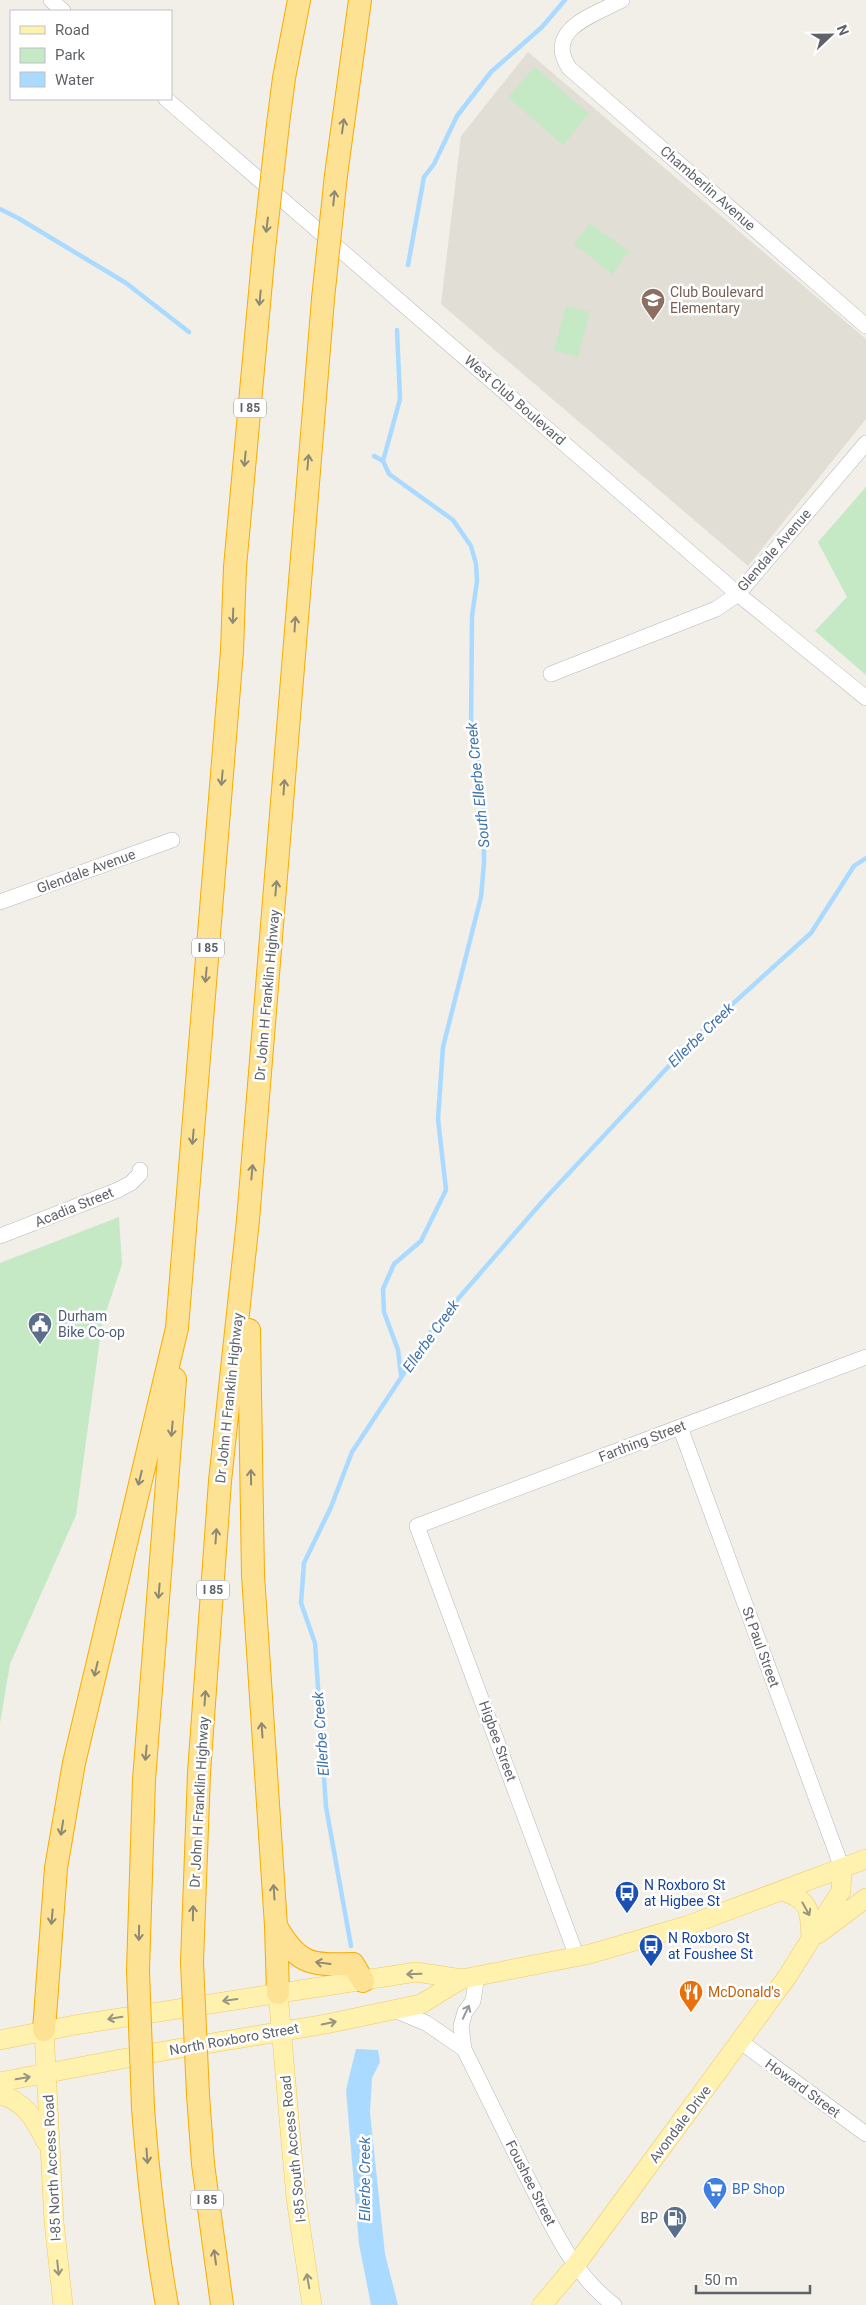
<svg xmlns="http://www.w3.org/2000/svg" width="866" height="2305" font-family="Roboto,sans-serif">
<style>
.education{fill:#e1ded6}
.green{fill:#c5e8c5}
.water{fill:#aadaff}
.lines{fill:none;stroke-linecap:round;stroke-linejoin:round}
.stream{stroke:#aadaff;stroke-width:4.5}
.minor-casing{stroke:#b5b8bc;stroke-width:16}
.major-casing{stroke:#f2c960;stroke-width:20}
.highway-casing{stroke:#f9ab00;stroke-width:24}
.minor{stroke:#fff;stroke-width:15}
.major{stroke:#fff2af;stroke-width:19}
.highway{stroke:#fde293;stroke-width:22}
.highway-bridge-casing{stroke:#f9ab00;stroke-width:24;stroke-linecap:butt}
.highway-bridge{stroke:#fde293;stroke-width:22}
.oneway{stroke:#8e8975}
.oneway2{stroke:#979581}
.oneway3{stroke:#979a9d}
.labels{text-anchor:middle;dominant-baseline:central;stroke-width:5;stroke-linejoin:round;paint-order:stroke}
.shield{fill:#fff;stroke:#8f9295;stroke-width:1}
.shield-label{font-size:12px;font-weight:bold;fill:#5f6368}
.street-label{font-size:14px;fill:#5f6368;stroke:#fff}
.education-label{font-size:14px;fill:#785e54;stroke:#fff;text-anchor:start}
.service-label{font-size:14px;fill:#4e5e75;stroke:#fff;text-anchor:start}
.transit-label{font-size:14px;fill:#164399;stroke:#fff;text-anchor:start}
.food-label{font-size:14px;fill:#c56008;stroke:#fff;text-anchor:start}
.shop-label{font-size:14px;fill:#366cbe;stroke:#fff;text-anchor:start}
.water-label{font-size:15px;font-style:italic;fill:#4174aa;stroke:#fff}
</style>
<rect width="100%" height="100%" fill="#f1efe8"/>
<path class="education" d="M 528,52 L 866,339 L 866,419 L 748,566 L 441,304 L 461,136 Z"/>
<path class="green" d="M 535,67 L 589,114 L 563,145 L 508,97 Z
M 590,223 L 629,252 L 612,274 L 574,244 Z
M 566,306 L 590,312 L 578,357 L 554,350 Z
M 866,487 L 866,675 L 815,631 L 847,597 L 818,542 Z
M 119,1217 L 122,1264 L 102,1324 L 76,1515 L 10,1664 L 0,1723 L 0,1263 Z"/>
<path class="water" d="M 356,2049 L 378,2050 L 380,2062 L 372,2078 L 370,2113 L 385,2254 L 398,2305 L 371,2305 L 359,2244 L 346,2090 Z"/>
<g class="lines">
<path class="stream" d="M 0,209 L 18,218 L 126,283 L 189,332
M 408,265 L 424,177 L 434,164 L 457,116 L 491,72 L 542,27 L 565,0
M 397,330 L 400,399 L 383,461 L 389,474 L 453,520 L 471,546 L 476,564 L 477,581 L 472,616 L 471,731 L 479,768 L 484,820 L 484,863 L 481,897 L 443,1047 L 438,1119 L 446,1190 L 421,1241 L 394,1264 L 383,1289 L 384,1312 L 398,1350 L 401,1375
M 374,456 L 383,461
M 351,1946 L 326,1807 L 315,1643 L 301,1603 L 304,1563 L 331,1507 L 352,1452 L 437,1323 L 542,1202 L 696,1037 L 811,933 L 854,866 L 866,858"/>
<defs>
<path id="minor" d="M 51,0 L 63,11
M 622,0 C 594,15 544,29 569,68 L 866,326
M 166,99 L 738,594 L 866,698
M 551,674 L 716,609 L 738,594 L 866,443
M 0,902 L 172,840
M 0,1236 L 118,1190 L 131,1183 L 140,1174 L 140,1170
M 680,1427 L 842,1868
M 577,1957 L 417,1526 L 866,1357
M 477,1976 L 473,2001 L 465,2012 L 461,2026 L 464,2049 C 484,2090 505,2132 525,2173 C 550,2221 570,2272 614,2305
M 392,2009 L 426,2023 L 464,2049
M 741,2042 L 866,2134"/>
<path id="major" d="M 782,1891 C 811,1900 810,1912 811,1939
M 818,1934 L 866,1898
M 278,1993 L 296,2198 L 312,2305
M 44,2030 L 54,2222 L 63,2305
M 0,2040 L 75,2025 L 416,1972 L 462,1979 L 590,1954 L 689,1925 L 866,1859
M 0,2082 L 164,2051 L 326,2024 L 421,2004 L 462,1979
M 0,2095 C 24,2100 36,2121 46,2142
M 542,2305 L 575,2266 L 787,1977 L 841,1891 L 842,1868"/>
<path id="highway" d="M 278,124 L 284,78 L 299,0
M 336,175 L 360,0
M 249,1330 L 253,1575 L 276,1926 L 278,1993
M 276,1926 C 298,1965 310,1965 353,1964 L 363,1981
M 192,1962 L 199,1773 L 220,1481 L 248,1220 L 323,299
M 138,1970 L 144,1780 L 175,1379
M 44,2030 L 56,1868 L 74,1763 L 177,1328 L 232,651 L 235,567 L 264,249
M 198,2095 L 203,2164 L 222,2305
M 143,2108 C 148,2174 155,2240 167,2305"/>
</defs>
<use href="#minor" class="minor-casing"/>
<use href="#major" class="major-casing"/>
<use href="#highway" class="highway-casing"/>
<use href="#minor" class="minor"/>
<use href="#major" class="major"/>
<use href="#highway" class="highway"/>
<defs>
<path id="highway-bridge" d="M 264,249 L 278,124
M 323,299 L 336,175
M 192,1962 L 198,2095
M 138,1970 L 143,2108"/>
</defs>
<use href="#highway-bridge" class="highway-bridge-casing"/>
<use href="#highway-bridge" class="highway-bridge"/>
</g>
<defs><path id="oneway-shaft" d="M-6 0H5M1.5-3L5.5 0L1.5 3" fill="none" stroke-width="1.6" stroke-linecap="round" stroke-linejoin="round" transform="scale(1.25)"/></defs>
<g class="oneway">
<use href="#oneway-shaft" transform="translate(343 126) rotate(-82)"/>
<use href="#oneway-shaft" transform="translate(334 198) rotate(-84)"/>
<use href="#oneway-shaft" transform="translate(267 225) rotate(97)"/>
<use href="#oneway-shaft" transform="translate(260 298) rotate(95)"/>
<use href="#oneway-shaft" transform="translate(245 459) rotate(95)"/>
<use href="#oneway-shaft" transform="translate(308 462) rotate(-85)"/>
<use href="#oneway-shaft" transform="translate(233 616) rotate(92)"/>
<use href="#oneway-shaft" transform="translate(295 624) rotate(-86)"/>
<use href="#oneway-shaft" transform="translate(222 778) rotate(95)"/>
<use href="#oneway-shaft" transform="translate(284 787) rotate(-86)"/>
<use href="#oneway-shaft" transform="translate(276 888) rotate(-85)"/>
<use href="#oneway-shaft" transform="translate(206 975) rotate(95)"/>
<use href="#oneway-shaft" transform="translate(193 1137) rotate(95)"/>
<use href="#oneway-shaft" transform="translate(252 1172) rotate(-85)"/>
<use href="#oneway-shaft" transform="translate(172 1429) rotate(95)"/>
<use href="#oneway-shaft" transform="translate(251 1477) rotate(-91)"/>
<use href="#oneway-shaft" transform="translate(140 1478) rotate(104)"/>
<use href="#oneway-shaft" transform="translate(216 1536) rotate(-86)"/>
<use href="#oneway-shaft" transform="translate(159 1591) rotate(95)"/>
<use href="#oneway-shaft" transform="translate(96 1669) rotate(103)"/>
<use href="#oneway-shaft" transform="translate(205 1698) rotate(-86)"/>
<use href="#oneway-shaft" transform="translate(262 1730) rotate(-94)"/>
<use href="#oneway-shaft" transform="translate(146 1753) rotate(95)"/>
<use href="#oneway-shaft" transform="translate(62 1828) rotate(99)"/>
<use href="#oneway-shaft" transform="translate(274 1892) rotate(-94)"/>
<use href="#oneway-shaft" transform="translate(193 1913) rotate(-89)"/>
<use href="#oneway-shaft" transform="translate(52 1917) rotate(95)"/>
<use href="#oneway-shaft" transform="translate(139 1933) rotate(91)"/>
<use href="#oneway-shaft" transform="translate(323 1963) rotate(-172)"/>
<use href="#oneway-shaft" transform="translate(147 2156) rotate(86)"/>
<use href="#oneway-shaft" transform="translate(215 2257) rotate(-98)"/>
</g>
<g class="oneway2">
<use href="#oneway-shaft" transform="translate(806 1909) rotate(61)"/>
<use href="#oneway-shaft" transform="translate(414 1974) rotate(178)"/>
<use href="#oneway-shaft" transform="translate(230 2000) rotate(172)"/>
<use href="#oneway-shaft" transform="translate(115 2018) rotate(171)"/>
<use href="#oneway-shaft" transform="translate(329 2023) rotate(-12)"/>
<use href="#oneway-shaft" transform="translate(23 2078) rotate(-10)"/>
<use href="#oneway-shaft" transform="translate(58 2268) rotate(84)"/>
<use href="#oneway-shaft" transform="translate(308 2281) rotate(-100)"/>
</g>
<use class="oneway3" href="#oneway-shaft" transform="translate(466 2012) rotate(-65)"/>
<defs>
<symbol id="school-pin" viewBox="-11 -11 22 30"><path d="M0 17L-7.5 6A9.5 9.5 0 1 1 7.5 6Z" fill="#8d6e63" stroke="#fff"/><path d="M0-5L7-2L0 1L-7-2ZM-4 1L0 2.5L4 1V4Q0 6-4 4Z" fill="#fff"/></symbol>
<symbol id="civic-pin" viewBox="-11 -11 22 30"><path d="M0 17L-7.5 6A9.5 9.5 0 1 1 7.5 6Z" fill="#5c6f8a" stroke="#fff"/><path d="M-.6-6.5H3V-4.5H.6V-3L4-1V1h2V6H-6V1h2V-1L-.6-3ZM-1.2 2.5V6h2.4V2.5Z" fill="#fff"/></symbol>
<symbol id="bus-pin" viewBox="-11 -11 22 30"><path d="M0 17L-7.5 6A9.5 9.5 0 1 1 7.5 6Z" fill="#1a4fb4" stroke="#fff"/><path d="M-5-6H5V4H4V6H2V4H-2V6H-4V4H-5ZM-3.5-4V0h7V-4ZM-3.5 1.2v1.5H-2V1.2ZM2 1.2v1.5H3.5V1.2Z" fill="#fff"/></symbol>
<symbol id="restaurant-pin" viewBox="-11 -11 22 30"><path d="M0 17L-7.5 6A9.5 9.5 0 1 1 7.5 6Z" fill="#e8710a" stroke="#fff"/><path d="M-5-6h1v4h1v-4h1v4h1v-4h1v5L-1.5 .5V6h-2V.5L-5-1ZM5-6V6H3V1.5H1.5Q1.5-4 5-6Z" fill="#fff"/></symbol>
<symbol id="supermarket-pin" viewBox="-11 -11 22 30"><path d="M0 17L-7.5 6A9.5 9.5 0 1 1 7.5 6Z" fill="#3f7fe0" stroke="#fff"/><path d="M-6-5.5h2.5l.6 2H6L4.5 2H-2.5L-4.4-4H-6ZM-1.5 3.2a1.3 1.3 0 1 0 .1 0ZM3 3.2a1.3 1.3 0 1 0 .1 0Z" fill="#fff"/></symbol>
<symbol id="fuel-pin" viewBox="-11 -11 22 30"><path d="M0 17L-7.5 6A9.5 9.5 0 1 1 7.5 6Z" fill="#5c6f8a" stroke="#fff"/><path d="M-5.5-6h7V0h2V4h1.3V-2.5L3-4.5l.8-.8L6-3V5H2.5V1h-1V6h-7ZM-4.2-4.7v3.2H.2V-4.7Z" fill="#fff"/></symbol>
</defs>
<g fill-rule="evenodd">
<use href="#school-pin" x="639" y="286" width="28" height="38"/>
<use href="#civic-pin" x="26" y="1310" width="28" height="38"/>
<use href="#bus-pin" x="613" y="1879" width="28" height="38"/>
<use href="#bus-pin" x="637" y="1932" width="28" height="38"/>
<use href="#restaurant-pin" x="677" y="1978" width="28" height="38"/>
<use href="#supermarket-pin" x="701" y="2175" width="28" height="38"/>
<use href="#fuel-pin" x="661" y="2204" width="28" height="38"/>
</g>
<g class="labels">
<g class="shield">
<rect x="234" y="398.5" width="32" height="19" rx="4"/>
<rect x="192" y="938.5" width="32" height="19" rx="4"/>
<rect x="197" y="1580.5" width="32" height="19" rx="4"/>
<rect x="191" y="2190.5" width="32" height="19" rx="4"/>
</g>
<g class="shield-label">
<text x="250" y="408">I 85</text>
<text x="208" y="948">I 85</text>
<text x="213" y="1590">I 85</text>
<text x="207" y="2200">I 85</text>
</g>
<g class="street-label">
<text transform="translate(708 188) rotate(41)">Chamberlin Avenue</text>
<text transform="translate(515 400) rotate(41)">West Club Boulevard</text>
<text transform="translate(774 550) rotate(-49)">Glendale Avenue</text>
<text transform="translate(86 871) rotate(-20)">Glendale Avenue</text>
<text transform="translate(267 995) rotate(-85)">Dr John H Franklin Highway</text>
<text transform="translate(74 1207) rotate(-22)">Acadia Street</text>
<text transform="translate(229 1398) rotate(-84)">Dr John H Franklin Highway</text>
<text transform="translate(642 1441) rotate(-21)">Farthing Street</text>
<text transform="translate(761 1647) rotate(70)">St Paul Street</text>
<text transform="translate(498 1741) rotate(70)">Higbee Street</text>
<text transform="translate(199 1802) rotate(-87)">Dr John H Franklin Highway</text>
<text transform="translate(234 2039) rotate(-10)">North Roxboro Street</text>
<text transform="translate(803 2088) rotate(36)">Howard Street</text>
<text transform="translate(680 2124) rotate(-53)">Avondale Drive</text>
<text transform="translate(293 2149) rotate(-96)">I-85 South Access Road</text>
<text transform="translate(52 2168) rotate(-93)">I-85 North Access Road</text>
<text transform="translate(531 2183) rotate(63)">Foushee Street</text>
</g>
<g class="education-label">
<text x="670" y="292">Club Boulevard<tspan x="670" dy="16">Elementary</tspan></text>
</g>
<g class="service-label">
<text x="58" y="1316">Durham<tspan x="58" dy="16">Bike Co-op</tspan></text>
<text x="658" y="2218" text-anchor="end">BP</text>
</g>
<g class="transit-label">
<text x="644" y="1885">N Roxboro St<tspan x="644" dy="16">at Higbee St</tspan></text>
<text x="668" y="1938">N Roxboro St<tspan x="668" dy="16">at Foushee St</tspan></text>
</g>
<g class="food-label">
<text x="708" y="1992">McDonald's</text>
</g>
<g class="shop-label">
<text x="732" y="2189">BP Shop</text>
</g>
<g class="water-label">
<text transform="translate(478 785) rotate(-96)">South Ellerbe Creek</text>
<text transform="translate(701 1035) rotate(-44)">Ellerbe Creek</text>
<text transform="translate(431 1336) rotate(-54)">Ellerbe Creek</text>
<text transform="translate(321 1734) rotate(-94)">Ellerbe Creek</text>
<text transform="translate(365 2179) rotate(-90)">Ellerbe Creek</text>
</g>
</g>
<rect x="10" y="10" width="162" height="90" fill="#ffffff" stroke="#bfc1c3"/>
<rect x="20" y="26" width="25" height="8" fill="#fff2af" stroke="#bfc1c3"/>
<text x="55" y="35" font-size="15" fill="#5f6368">Road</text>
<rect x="20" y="48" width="25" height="15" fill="#c5e8c5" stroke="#bfc1c3"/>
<text x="55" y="60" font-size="15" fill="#5f6368">Park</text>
<rect x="20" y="72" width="25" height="15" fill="#aadaff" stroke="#bfc1c3"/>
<text x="55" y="85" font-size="15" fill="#5f6368">Water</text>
<g transform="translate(831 35) rotate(68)" stroke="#ffffff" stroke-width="4" paint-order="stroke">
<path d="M0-4L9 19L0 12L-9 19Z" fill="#5f6368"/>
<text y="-8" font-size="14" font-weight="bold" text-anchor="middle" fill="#5f6368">N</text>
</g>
<path d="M696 2285v8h114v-8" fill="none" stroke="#5f6368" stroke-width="2.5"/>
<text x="704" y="2285" font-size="15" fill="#5f6368" stroke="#ffffff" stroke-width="4" paint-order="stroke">50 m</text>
</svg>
